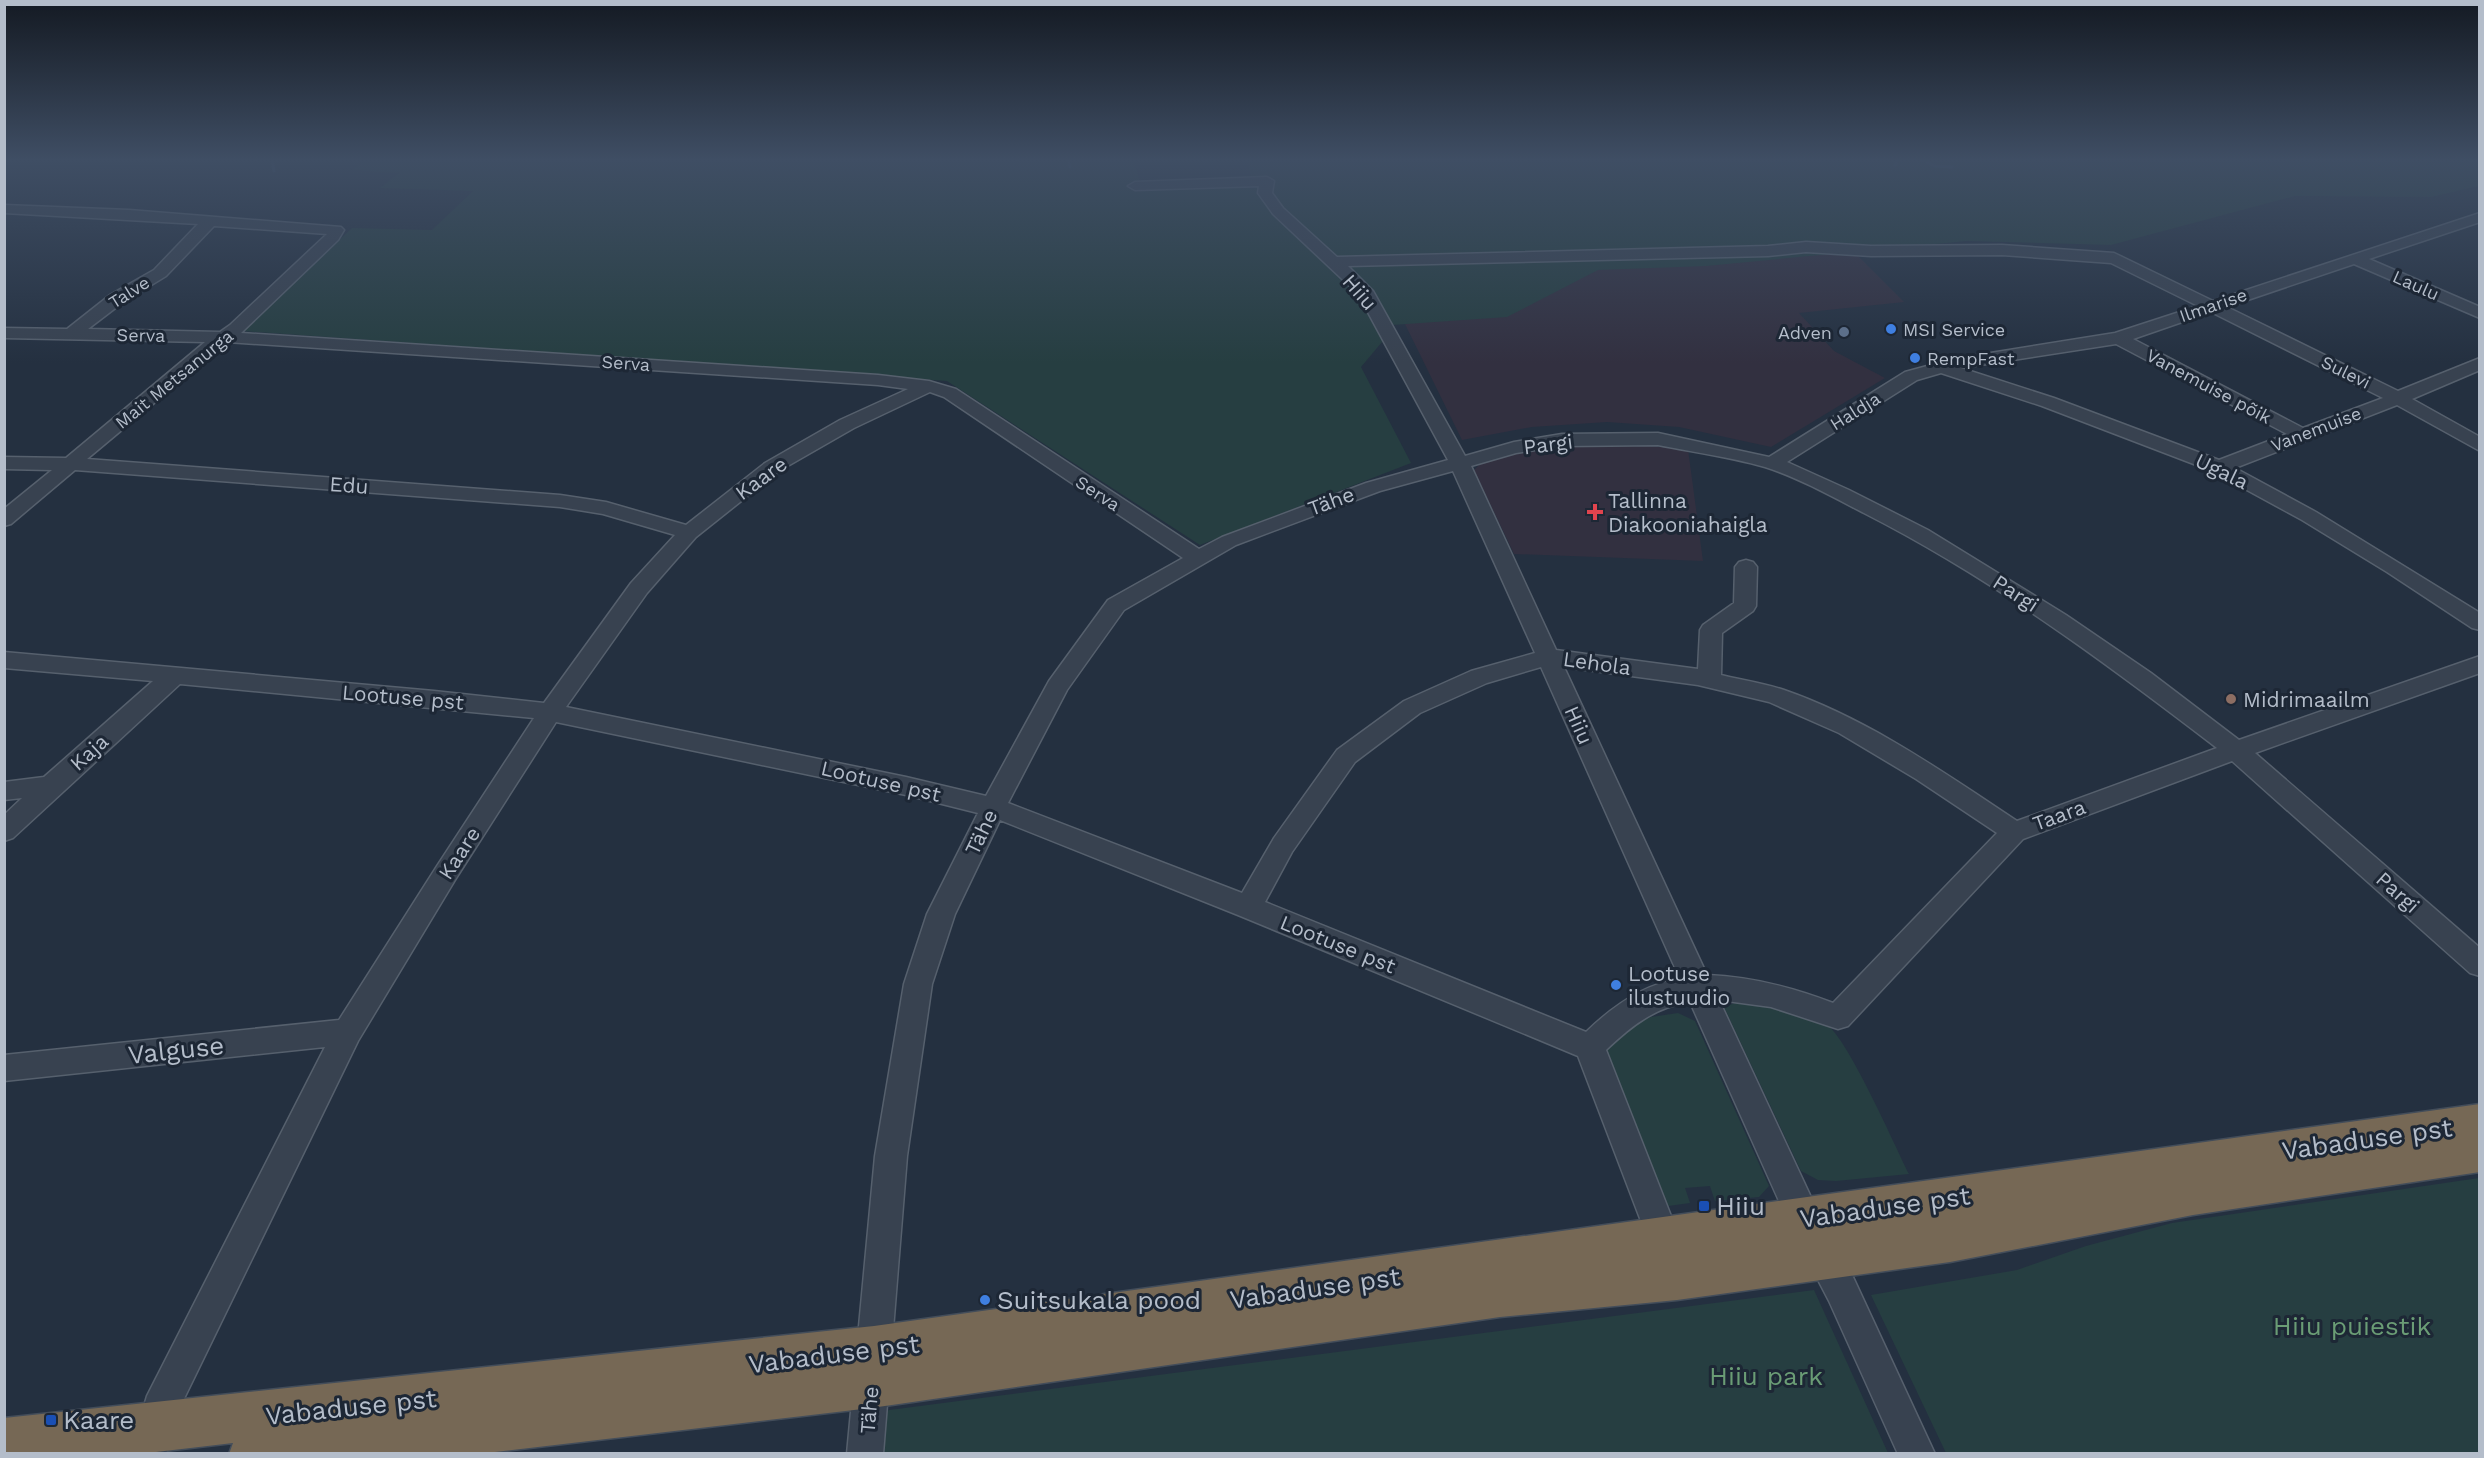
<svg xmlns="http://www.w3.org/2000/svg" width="2484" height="1458" font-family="'Work Sans',sans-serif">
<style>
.medical{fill:#323040}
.green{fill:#263e41}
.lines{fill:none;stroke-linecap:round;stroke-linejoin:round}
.stream{stroke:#384e6a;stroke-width:3}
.minor-casing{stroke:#56606d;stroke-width:3}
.highway-casing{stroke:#434d5a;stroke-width:3}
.minor{fill:#384250;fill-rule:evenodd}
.highway{fill:#766855;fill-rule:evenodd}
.shop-dot{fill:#3f7fe0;stroke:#1d2735;stroke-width:2}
.service-dot{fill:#5c6f8a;stroke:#1d2735;stroke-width:2}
.health-dot{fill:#e0444e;stroke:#1d2735;stroke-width:2}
.education-dot{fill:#8d6e63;stroke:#1d2735;stroke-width:2}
.transit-dot{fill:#1a4fb4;stroke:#1d2735;stroke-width:2}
.labels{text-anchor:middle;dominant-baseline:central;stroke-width:6;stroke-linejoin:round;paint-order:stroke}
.far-street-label{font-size:18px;fill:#b4bdca;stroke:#1d2735}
.far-poi-label{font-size:18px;fill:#b4bdca;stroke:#1d2735;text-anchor:start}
.street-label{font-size:21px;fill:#b4bdca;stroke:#1d2735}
.poi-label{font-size:21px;fill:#b4bdca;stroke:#1d2735;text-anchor:start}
.near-street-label{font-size:26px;fill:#b4bdca;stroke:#1d2735}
.near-poi-label{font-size:26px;fill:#b4bdca;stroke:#1d2735;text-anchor:start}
.near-park-label{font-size:26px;fill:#6a9c75;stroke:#1d2735}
</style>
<rect width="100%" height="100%" fill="#243040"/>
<path class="medical" d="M 1853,251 L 1904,302 L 1799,313 L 1834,351 L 1885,378 L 1771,447 L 1679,427 L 1607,422 L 1532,427 L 1462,440 L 1375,263 Z
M 1620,444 L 1688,449 L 1703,561 L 1514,554 L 1474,470 L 1485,459 L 1567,446 Z"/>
<path class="green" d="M 343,159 L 1134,159 L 1140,183 L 1251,178 L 1247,159 L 2479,159 L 2479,186 L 2431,197 L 2295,196 L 2111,245 L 1967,241 L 1706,266 L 1598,270 L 1507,317 L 1392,325 L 1382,329 L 1382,342 L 1361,367 L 1411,463 L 1200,545 L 947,381 L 242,331 L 352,228 L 432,230 L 473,191 L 380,188 L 399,173 L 352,170 L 365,160 Z
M 1738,1002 C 1764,1008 1806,1011 1827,1025 C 1848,1039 1895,1146 1909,1174 L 1836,1181 L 1818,1180 L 1801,1171 L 1724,1007 Z
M 1678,1013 L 1695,1021 L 1769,1186 L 1759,1197 L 1715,1201 L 1710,1186 L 1685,1188 L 1690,1203 L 1661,1207 L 1603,1051 L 1631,1020 Z
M 2479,1178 L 2479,1453 L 1946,1453 L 1871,1295 L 2017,1270 L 2086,1246 L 2172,1223 Z
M 1814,1290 L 1888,1453 L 879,1454 L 882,1411 Z"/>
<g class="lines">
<path class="stream" d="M 272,159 L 274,171
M 1068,159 L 1070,167
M 1920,159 L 1935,166 L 1952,167
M 1895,165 L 1898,159"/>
<defs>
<path id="minor" d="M 1267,177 L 1274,181 L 1272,193 L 1283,208 L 1337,257 L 1768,246 L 1806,242 L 1871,246 L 2002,245 L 2114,253 L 2213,301 L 2480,213 L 2480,222 L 2369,259 L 2480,307 L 2480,318 L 2354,264 L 2227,307 L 2398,391 L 2480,358 L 2480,370 L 2412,399 L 2480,437 L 2480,451 L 2397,405 L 2235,468 L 2316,512 L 2480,613 L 2480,630 L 2472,628 L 2387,572 L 2302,520 L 2212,471 L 2042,406 L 1941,373 L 1917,380 L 1787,462 L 1849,490 L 1928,530 L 2066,615 L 2151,673 L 2239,740 L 2480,656 L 2480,673 L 2255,753 L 2480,948 L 2480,976 L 2470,973 L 2232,761 L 2023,839 L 1848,1026 L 1838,1029 L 1771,1007 L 1719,1000 L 1816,1208 L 1853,1277 L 1935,1454 L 1898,1454 L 1829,1301 L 1792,1230 L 1690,1002 C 1655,1007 1631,1026 1606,1050 L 1680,1239 L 1676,1250 L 1664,1255 L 1652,1250 L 1578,1056 L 1238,915 L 1000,820 L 955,914 L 932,984 L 907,1156 L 883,1454 L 847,1454 L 875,1156 L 904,984 L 927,914 L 978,813 L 906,795 L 556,722 L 455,880 L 358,1041 L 177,1413 L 166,1454 L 130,1454 L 147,1396 L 325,1047 L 4,1081 L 4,1055 L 339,1020 L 437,866 L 534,718 L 180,684 L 13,838 L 4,841 L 4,815 L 22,798 L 4,800 L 4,782 L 44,777 L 153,681 L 4,668 L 4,652 L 434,691 L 544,703 L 631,583 L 675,535 L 603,514 L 560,507 L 75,470 L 11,524 L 4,526 L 4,509 L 52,470 L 4,469 L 4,457 L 66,458 L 205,342 L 4,338 L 4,328 L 67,329 L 110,295 L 154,270 L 198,224 L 4,213 L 4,205 L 129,210 L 341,227 L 344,230 L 338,240 L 241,333 L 878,375 L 929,381 L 956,389 L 1199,549 L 1222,537 L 1366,483 L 1448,460 L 1358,294 L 1273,214 L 1258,193 L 1259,186 L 1135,190 L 1128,186 L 1135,182 ZM 214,226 L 327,234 L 230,325 L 220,332 L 88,329 L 122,303 L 166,276 ZM 1806,252 L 1871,256 L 2002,255 L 2111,263 L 2198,306 L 2115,333 L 1953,359 L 1905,372 L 1769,457 L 1658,433 L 1562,434 L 1514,442 L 1465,456 L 1373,291 L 1348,266 L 1768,256 ZM 2211,312 L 2383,398 L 2303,428 L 2133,339 ZM 227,342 L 878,385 L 908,389 L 840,420 L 765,463 L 686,525 L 606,502 L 560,495 L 87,459 ZM 2116,344 L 2287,434 L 2219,460 L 2054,398 L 1961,368 ZM 930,392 L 944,397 L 1183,558 L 1108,600 L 1049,681 L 986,796 L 906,777 L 566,707 L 647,593 L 696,537 L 779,471 L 854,428 ZM 1658,445 C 1693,452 1730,457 1765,467 C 1797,477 1835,498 1864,513 C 1990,577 2105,662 2217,748 L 2017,821 C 1943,772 1868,719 1784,690 C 1763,683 1741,680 1721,675 L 1722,633 L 1753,611 L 1756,606 L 1757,567 L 1753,562 L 1746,560 L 1739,562 L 1735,567 L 1734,603 L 1703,625 L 1700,630 L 1698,669 L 1556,650 L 1471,466 L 1516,453 L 1562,446 ZM 1453,471 L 1535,653 L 1471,671 L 1404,701 L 1337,750 L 1274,838 L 1242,893 L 1008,803 L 1067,690 L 1124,610 L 1236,545 L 1380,491 ZM 1541,667 L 1680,979 C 1643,984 1612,1007 1586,1032 L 1265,902 L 1292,852 L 1355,762 L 1420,713 L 1487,683 ZM 1564,667 L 1698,685 L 1769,702 L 1839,733 L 1916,779 L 1997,833 L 1833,1003 C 1792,987 1752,977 1707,975 Z"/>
<path id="highway" d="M 2480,1104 L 2480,1172 L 2193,1215 L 1950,1262 L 1677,1300 L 1500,1317 L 871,1408 L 478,1454 L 229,1454 L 233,1443 L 139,1454 L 4,1454 L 4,1418 L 874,1326 Z"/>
</defs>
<use href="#minor" class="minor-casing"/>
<use href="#highway" class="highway-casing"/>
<use href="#minor" class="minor"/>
<use href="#highway" class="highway"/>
</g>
<linearGradient id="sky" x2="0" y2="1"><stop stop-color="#141a23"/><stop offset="0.44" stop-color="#3f4e64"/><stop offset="1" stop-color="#3f4e64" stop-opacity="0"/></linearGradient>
<rect width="2484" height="363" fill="url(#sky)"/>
<g class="shop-dot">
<circle cx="1891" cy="329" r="6"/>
<circle cx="1915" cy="358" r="6"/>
<circle cx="1616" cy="985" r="6"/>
<circle cx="985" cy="1300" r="6"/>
</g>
<circle class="service-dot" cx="1844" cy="332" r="6"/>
<path class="health-dot" d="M1592 503h6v6h6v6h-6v6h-6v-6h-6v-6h6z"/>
<circle class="education-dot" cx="2231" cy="699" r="6"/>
<g class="transit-dot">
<rect x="1698" y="1200" width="12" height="12" rx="3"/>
<rect x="45" y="1414" width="12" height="12" rx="3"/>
</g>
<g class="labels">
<g class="far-street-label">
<text transform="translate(2416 285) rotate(24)">Laulu</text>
<text transform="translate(129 292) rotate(-32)">Talve</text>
<text transform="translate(2213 305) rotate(-19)">Ilmarise</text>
<text transform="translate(141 335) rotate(1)">Serva</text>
<text transform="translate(626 363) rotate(4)">Serva</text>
<text transform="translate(2346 372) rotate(26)">Sulevi</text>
<text transform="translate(174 379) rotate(-39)">Mait Metsanurga</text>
<text transform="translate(2209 386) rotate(28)">Vanemuise põik</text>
<text transform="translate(1855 411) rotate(-32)">Haldja</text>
<text transform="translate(2316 429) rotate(-21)">Vanemuise</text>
<text transform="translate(1098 493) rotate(33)">Serva</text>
</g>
<g class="far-poi-label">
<text x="1903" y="329">MSI Service</text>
<text x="1832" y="332" text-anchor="end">Adven</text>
<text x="1927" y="358">RempFast</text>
</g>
<g class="street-label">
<text transform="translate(1360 292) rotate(49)">Hiiu</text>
<text transform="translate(1548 444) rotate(-7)">Pargi</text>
<text transform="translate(2222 471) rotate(26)">Ugala</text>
<text transform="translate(761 478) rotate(-36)">Kaare</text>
<text transform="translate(349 485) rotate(4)">Edu</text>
<text transform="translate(1331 501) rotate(-20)">Tähe</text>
<text transform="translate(2016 593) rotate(33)">Pargi</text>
<text transform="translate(1597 663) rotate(8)">Lehola</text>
<text transform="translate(403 697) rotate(5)">Lootuse pst</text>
<text transform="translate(1579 725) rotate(66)">Hiiu</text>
<text transform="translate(89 752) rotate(-42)">Kaja</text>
<text transform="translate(881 781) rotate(13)">Lootuse pst</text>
<text transform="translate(2059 815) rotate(-20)">Taara</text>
<text transform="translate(981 832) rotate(-64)">Tähe</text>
<text transform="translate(459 853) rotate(-57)">Kaare</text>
<text transform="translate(2398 892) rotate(42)">Pargi</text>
<text transform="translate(1338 944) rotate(22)">Lootuse pst</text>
<text transform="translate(869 1410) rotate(-85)">Tähe</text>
</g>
<g class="poi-label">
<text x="1608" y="500">Tallinna<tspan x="1608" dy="24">Diakooniahaigla</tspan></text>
<text x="2243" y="699">Midrimaailm</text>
<text x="1628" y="973">Lootuse<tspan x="1628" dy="24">ilustuudio</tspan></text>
</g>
<g class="near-street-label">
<text transform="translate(176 1050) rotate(-6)">Valguse</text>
<text transform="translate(2367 1139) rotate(-8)">Vabaduse pst</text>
<text transform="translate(1885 1207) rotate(-8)">Vabaduse pst</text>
<text transform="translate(1315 1288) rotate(-8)">Vabaduse pst</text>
<text transform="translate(834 1354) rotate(-7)">Vabaduse pst</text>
<text transform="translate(351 1407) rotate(-6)">Vabaduse pst</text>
</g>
<g class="near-poi-label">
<text x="1716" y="1206">Hiiu</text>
<text x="997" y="1300">Suitsukala pood</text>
<text x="63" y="1420">Kaare</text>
</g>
<g class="near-park-label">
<text x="2352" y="1326">Hiiu puiestik</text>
<text x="1766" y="1376">Hiiu park</text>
</g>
</g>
<rect width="2484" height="1458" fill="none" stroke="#b4bdca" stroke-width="12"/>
</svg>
